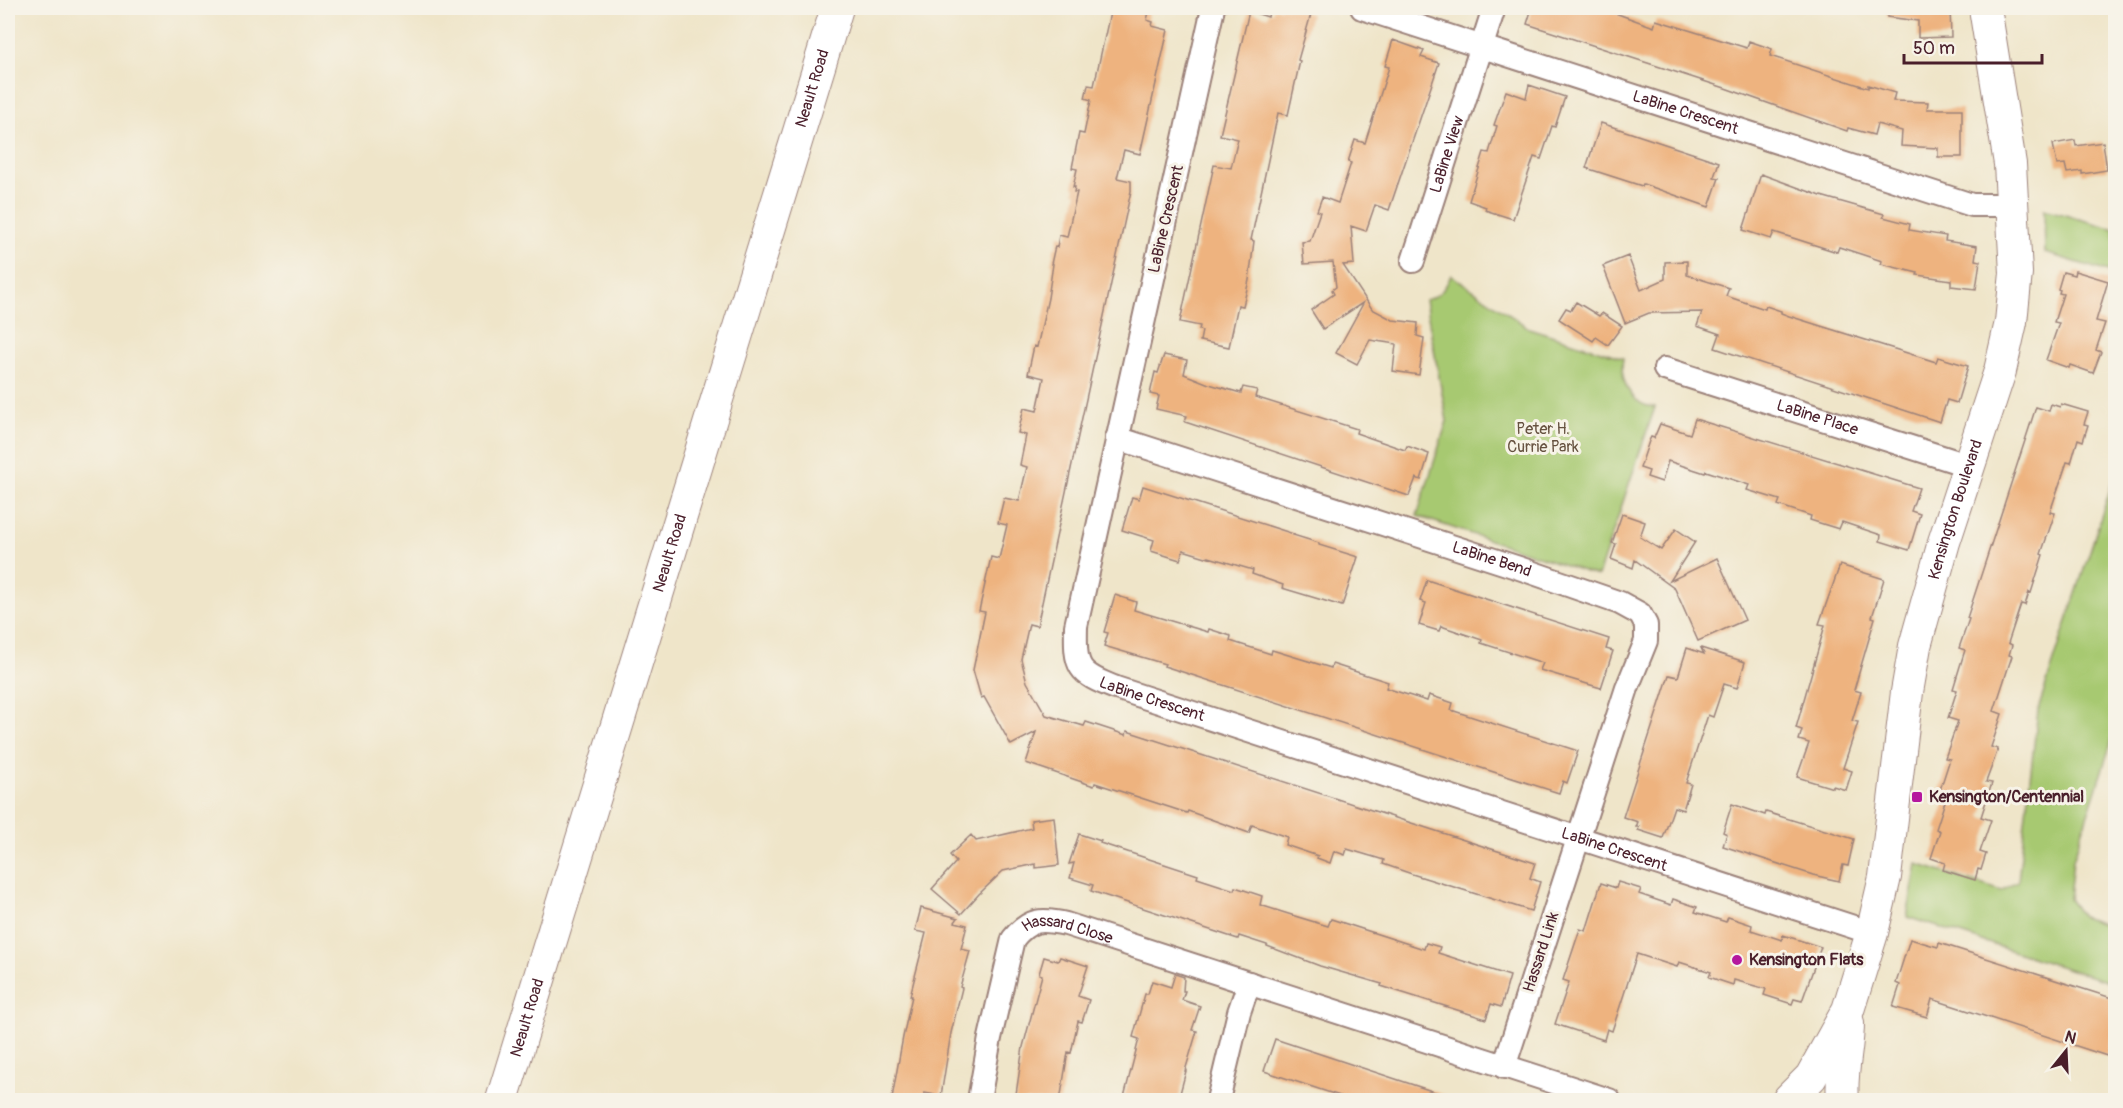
<svg xmlns="http://www.w3.org/2000/svg" width="2123" height="1108" font-family="Pangolin,sans-serif">
<style>
.green{fill:#a7c971;stroke:#78744e;stroke-width:1.5}
.building{fill:#eeb37f}
.lines{fill:none;stroke-linecap:round;stroke-linejoin:round}
.street-casing{stroke:#9c827a;stroke-width:26}
.secondary-casing{stroke:#9c827a;stroke-width:34}
.street{stroke:#fff;stroke-width:22}
.secondary{stroke:#fff;stroke-width:32}
.poi-dot{fill:#b5179e;stroke:#f7f3e8;stroke-width:2}
.labels{text-anchor:middle;dominant-baseline:central;stroke-width:6;stroke-linejoin:round;paint-order:stroke}
.street-label{font-size:16px;fill:#4a1f2b;stroke:#f7f3e8}
.park-label{font-size:16px;fill:#665240;stroke:#f7f3e8}
.poi-label{font-size:16px;font-weight:bold;fill:#4a1f2b;stroke:#f7f3e8;text-anchor:start}
</style>
<rect width="100%" height="100%" fill="#f7f3e8"/>
<filter id="ink" filterUnits="userSpaceOnUse"><feTurbulence type="fractalNoise" baseFrequency=".0167" numOctaves="2"/><feDisplacementMap in="SourceGraphic" scale="12" xChannelSelector="R" yChannelSelector="G"/><feConvolveMatrix kernelMatrix="1 2 1 2 8 2 1 2 1" color-interpolation-filters="sRGB"/></filter>
<filter id="wash" filterUnits="userSpaceOnUse"><feTurbulence type="fractalNoise" baseFrequency=".008" numOctaves="4" result="noise"/><feDisplacementMap in="SourceGraphic" scale="24" xChannelSelector="R" yChannelSelector="G"/><feGaussianBlur stdDeviation="1.35" result="paint"/><feColorMatrix in="noise" values="0 0 0 0 0 0 0 0 0 0 0 0 0 0 0 0 0 1.4 0 .05"/><feComposite in="paint" operator="in"/></filter>
<g filter="url(#wash)">
<rect width="100%" height="100%" fill="#efe5c9"/>
<path class="green" d="M 2044,209 L 2115,229 L 2115,274 L 2045,253 Z
M 1451,275 L 1529,328 L 1623,358 C 1619,380 1631,406 1655,407 L 1598,576 L 1417,516 L 1447,421 L 1425,300 C 1439,297 1446,288 1451,275 Z
M 2115,474 L 2115,731 L 2073,860 L 2069,899 L 2082,917 L 2115,928 L 2115,984 L 1907,917 L 1917,864 L 2002,891 L 2018,881 L 2038,710 Z"/>
<g id="blocks">
<path class="building" d="M 1111,8 L 1150,8 L 1147,20 L 1153,22 L 1152,26 L 1168,30 L 1140,154 L 1124,150 L 1117,178 L 1131,181 L 1131,191 L 1037,626 L 1029,624 L 1021,659 L 1027,682 L 1046,715 L 1084,726 L 1086,722 L 1126,735 L 1127,731 L 1535,863 L 1530,878 L 1540,882 L 1531,911 L 1412,874 L 1383,864 L 1384,860 L 1347,849 L 1345,855 L 1334,851 L 1330,863 L 1317,858 L 1318,856 L 1285,845 L 1287,837 L 1252,825 L 1249,833 L 1188,811 L 1187,813 L 1095,783 L 1094,786 L 1026,763 L 1036,732 L 1011,745 L 984,697 L 981,698 L 973,670 L 985,612 L 979,611 L 991,557 L 999,559 L 1007,525 L 998,523 L 1004,498 L 1019,501 L 1027,467 L 1020,465 L 1026,435 L 1018,433 L 1024,408 L 1037,411 L 1044,378 L 1028,374 L 1034,346 L 1037,347 L 1048,298 L 1053,264 L 1051,264 L 1055,246 L 1057,247 L 1059,235 L 1067,237 L 1077,192 L 1074,192 L 1075,187 L 1073,187 L 1077,169 L 1072,168 L 1079,133 L 1084,134 L 1091,100 L 1085,98 L 1088,85 L 1094,86 Z
M 1274,8 L 1286,8 L 1311,14 L 1298,60 L 1300,61 L 1288,115 L 1278,113 L 1251,240 L 1254,241 L 1249,280 L 1243,306 L 1238,305 L 1229,347 L 1200,341 L 1202,331 L 1199,330 L 1200,326 L 1180,322 L 1214,165 L 1231,168 L 1238,139 L 1220,135 L 1249,11 L 1268,17 L 1269,12 L 1272,13 Z
M 1532,8 L 1617,8 L 1615,13 L 1654,27 L 1656,20 L 1747,48 L 1749,41 L 1772,49 L 1770,56 L 1868,88 L 1868,85 L 1895,93 L 1893,101 L 1928,102 L 1927,109 L 1962,109 L 1962,157 L 1938,157 L 1938,148 L 1901,146 L 1902,131 L 1877,124 L 1874,135 L 1848,128 L 1847,131 L 1725,88 L 1527,24 Z
M 1888,8 L 1950,8 L 1951,37 L 1918,38 L 1918,21 L 1887,17 Z
M 1393,40 L 1424,51 L 1421,57 L 1439,63 L 1389,210 L 1375,205 L 1366,231 L 1351,226 L 1354,264 L 1343,265 L 1372,309 L 1393,320 L 1418,323 L 1417,336 L 1424,338 L 1419,375 L 1393,371 L 1396,344 L 1370,340 L 1357,364 L 1336,353 L 1364,302 L 1323,329 L 1311,310 L 1334,294 L 1332,290 L 1336,287 L 1333,262 L 1304,264 L 1302,242 L 1310,241 L 1320,212 L 1317,211 L 1322,197 L 1338,203 L 1351,163 L 1348,162 L 1355,140 L 1365,143 L 1389,67 L 1385,66 Z
M 1529,85 L 1565,97 L 1555,127 L 1552,126 L 1541,159 L 1534,157 L 1513,219 L 1485,210 L 1486,207 L 1469,201 L 1484,152 L 1489,153 L 1497,126 L 1494,125 L 1506,91 L 1526,98 Z
M 1601,123 L 1719,162 L 1714,177 L 1719,178 L 1709,207 L 1643,184 L 1642,186 L 1586,168 Z
M 2075,140 L 2076,146 L 2103,142 L 2107,170 L 2082,174 L 2082,171 L 2067,173 L 2065,164 L 2057,165 L 2053,144 Z
M 1761,174 L 1821,196 L 1884,214 L 1883,217 L 1910,224 L 1909,230 L 1946,236 L 1945,241 L 1977,246 L 1975,260 L 1980,261 L 1976,289 L 1951,286 L 1951,280 L 1917,275 L 1918,273 L 1881,264 L 1882,261 L 1839,247 L 1837,252 L 1774,232 L 1771,239 L 1743,230 Z
M 1628,256 L 1641,290 L 1665,279 L 1665,262 L 1687,261 L 1687,275 L 1729,288 L 1726,296 L 1765,309 L 1766,306 L 1781,311 L 1781,313 L 1789,316 L 1936,362 L 1938,357 L 1968,366 L 1957,403 L 1947,400 L 1940,422 L 1715,348 L 1720,334 L 1697,326 L 1702,312 L 1649,313 L 1625,323 L 1603,266 Z
M 2075,271 L 2108,281 L 2096,321 L 2105,323 L 2096,350 L 2101,352 L 2093,373 L 2070,365 L 2069,368 L 2046,360 L 2059,323 L 2054,322 L 2063,294 L 2059,293 L 2060,290 L 2058,289 L 2063,272 L 2074,275 Z
M 1576,302 L 1599,316 L 1602,313 L 1622,326 L 1608,345 L 1596,337 L 1593,341 L 1559,319 L 1566,308 L 1571,310 Z
M 1164,355 L 1187,360 L 1184,374 L 1209,384 L 1241,393 L 1243,387 L 1257,390 L 1255,397 L 1357,429 L 1356,433 L 1405,450 L 1407,446 L 1429,454 L 1421,480 L 1416,478 L 1409,496 L 1185,422 L 1187,416 L 1156,409 L 1159,396 L 1150,394 L 1155,372 L 1158,373 Z
M 2051,404 L 2060,407 L 2061,404 L 2088,412 L 2084,424 L 2088,425 L 2083,441 L 2078,439 L 2071,463 L 2067,462 L 2050,512 L 2055,513 L 2041,554 L 2043,555 L 2031,593 L 2029,592 L 2025,605 L 2021,604 L 2008,643 L 2012,645 L 2009,655 L 2012,656 L 1994,711 L 2002,714 L 1991,747 L 1998,749 L 1986,782 L 1992,783 L 1981,817 L 1991,820 L 1980,852 L 1986,854 L 1981,870 L 1978,869 L 1975,880 L 1943,870 L 1945,863 L 1931,858 L 1940,831 L 1936,829 L 1948,792 L 1940,790 L 1950,759 L 1945,758 L 1958,721 L 1948,718 L 1957,690 L 1953,689 L 1965,650 L 1959,648 L 1969,619 L 1967,618 L 2036,407 L 2049,411 Z
M 1695,419 L 1919,488 L 1911,511 L 1920,514 L 1909,550 L 1880,541 L 1881,535 L 1842,522 L 1839,529 L 1810,520 L 1811,516 L 1778,505 L 1780,500 L 1747,490 L 1749,485 L 1706,471 L 1705,473 L 1668,461 L 1662,482 L 1647,477 L 1649,471 L 1640,468 L 1649,441 L 1651,437 L 1654,438 L 1660,424 L 1690,434 Z
M 1143,486 L 1294,534 L 1293,535 L 1319,543 L 1319,545 L 1358,557 L 1342,606 L 1282,588 L 1283,585 L 1252,574 L 1253,570 L 1209,557 L 1209,558 L 1183,550 L 1180,560 L 1151,551 L 1154,540 L 1122,530 L 1132,497 L 1139,499 Z
M 1622,514 L 1645,522 L 1640,537 L 1661,550 L 1676,529 L 1695,542 L 1670,581 L 1717,558 L 1745,620 L 1698,641 L 1675,589 L 1635,560 L 1633,568 L 1611,559 L 1616,544 L 1612,543 Z
M 1840,565 L 1884,579 L 1872,617 L 1875,618 L 1854,690 L 1861,692 L 1852,721 L 1858,722 L 1843,768 L 1852,771 L 1846,790 L 1833,786 L 1833,788 L 1797,777 L 1809,743 L 1799,740 L 1802,730 L 1796,728 L 1825,625 L 1819,624 Z
M 1427,580 L 1609,639 L 1606,649 L 1613,651 L 1601,688 L 1540,670 L 1543,663 L 1481,643 L 1482,640 L 1441,626 L 1439,631 L 1419,625 L 1426,603 L 1420,601 Z
M 1115,595 L 1136,602 L 1134,610 L 1208,632 L 1209,629 L 1231,636 L 1230,641 L 1271,654 L 1272,650 L 1331,668 L 1332,664 L 1388,682 L 1386,688 L 1427,701 L 1429,695 L 1453,703 L 1451,710 L 1578,751 L 1567,783 L 1563,781 L 1559,793 L 1164,666 L 1165,664 L 1104,646 L 1108,633 L 1104,632 Z
M 1687,648 L 1704,654 L 1701,648 L 1745,662 L 1737,688 L 1724,684 L 1713,717 L 1708,715 L 1686,783 L 1691,784 L 1683,810 L 1674,807 L 1663,838 L 1638,830 L 1639,827 L 1636,827 L 1638,822 L 1623,817 L 1669,675 L 1678,677 Z
M 1732,804 L 1765,815 L 1766,812 L 1854,839 L 1848,866 L 1843,865 L 1839,881 L 1813,875 L 1723,846 L 1727,834 L 1723,832 Z
M 1054,817 L 1059,865 L 1036,868 L 1036,864 L 1003,871 L 979,894 L 961,914 L 932,889 L 956,862 L 950,855 L 971,835 L 976,841 L 1032,828 L 1031,820 Z
M 1079,834 L 1101,841 L 1100,843 L 1198,875 L 1197,878 L 1234,890 L 1235,887 L 1262,896 L 1260,905 L 1298,917 L 1328,926 L 1331,919 L 1424,949 L 1426,943 L 1440,947 L 1438,953 L 1510,976 L 1501,1007 L 1491,1004 L 1486,1019 L 1381,986 L 1382,984 L 1320,966 L 1267,946 L 1267,945 L 1239,936 L 1238,939 L 1091,891 L 1093,885 L 1070,878 L 1074,863 L 1069,864 Z
M 1618,882 L 1641,889 L 1639,894 L 1671,905 L 1673,899 L 1697,907 L 1695,912 L 1726,922 L 1728,917 L 1752,925 L 1751,930 L 1782,940 L 1783,935 L 1821,947 L 1802,1001 L 1794,999 L 1792,1004 L 1764,995 L 1766,989 L 1734,980 L 1733,985 L 1709,977 L 1711,972 L 1679,962 L 1677,967 L 1637,954 L 1612,1031 L 1607,1029 L 1604,1040 L 1555,1024 L 1569,982 L 1563,980 L 1580,929 L 1586,931 L 1601,883 L 1616,888 Z
M 921,908 L 958,918 L 955,922 L 967,925 L 961,949 L 970,951 L 960,987 L 962,988 L 951,1033 L 941,1096 L 924,1093 L 923,1101 L 907,1101 L 892,1098 L 903,1037 L 912,996 L 910,996 L 926,933 L 915,931 Z
M 1910,939 L 1938,947 L 1939,943 L 2115,999 L 2115,1030 L 2107,1056 L 1932,999 L 1927,1017 L 1893,1007 L 1900,985 L 1896,983 Z
M 1044,957 L 1058,961 L 1060,957 L 1088,966 L 1078,996 L 1089,1000 L 1082,1022 L 1078,1021 L 1071,1053 L 1068,1052 L 1060,1101 L 1015,1101 L 1023,1047 L 1042,975 L 1039,974 Z
M 1175,974 L 1184,977 L 1183,991 L 1185,991 L 1182,1000 L 1200,1006 L 1192,1030 L 1197,1031 L 1185,1071 L 1186,1071 L 1178,1101 L 1123,1101 L 1139,1039 L 1133,1037 L 1145,994 L 1148,994 L 1152,981 L 1171,987 Z
M 1275,1039 L 1453,1098 L 1452,1101 L 1355,1101 L 1264,1071 Z"/>
</g>
</g>
<g filter="url(#ink)">
<use href="#blocks" fill-opacity="0" stroke="#9c827a" stroke-width="1.5"/>
<g class="lines">
<defs>
<g id="street">
<path id="s1" d="M 1213,8 L 1076,626 C 1075,668 1077,673 1116,688 L 1872,933"/>
<path id="s2" d="M 1362,8 L 1972,205 L 2013,205"/>
<path id="s3" d="M 1413,261 L 1494,8"/>
<path id="s4" d="M 1665,369 L 1970,466"/>
<path id="s5" d="M 1117,438 L 1519,568 L 1620,603 L 1640,614 L 1646,625 L 1646,641 L 1627,688 L 1504,1067"/>
<path id="s6" d="M 979,1100 L 990,1038 L 1013,939 C 1030,918 1041,919 1066,924 L 1609,1100"/>
<path d="M 1218,1100 L 1239,1012 L 1249,983"/>
</g>
<g id="secondary">
<path id="s7" d="M 1789,1099 L 1811,1077 L 1848,1010 L 1872,933 L 1885,877 L 1907,692 L 1915,646 L 1944,542 L 2000,371 L 2011,322 L 2016,273 L 2010,164 L 1985,8"/>
<path id="s8" d="M 502,1100 L 837,8"/>
<path d="M 1843,1100 C 1840,1074 1848,1050 1848,1023"/>
</g>
</defs>
<use href="#street" class="street-casing"/>
<use href="#secondary" class="secondary-casing"/>
<use href="#street" class="street"/>
<use href="#secondary" class="secondary"/>
</g>
</g>
<g class="poi-dot">
<rect x="1911" y="791" width="12" height="12" rx="3"/>
<circle cx="1737" cy="960" r="6"/>
</g>
<g class="labels">
<g class="street-label">
<text stroke="none"><textPath href="#s8" startOffset="1058">Neault Road</textPath></text>
<text stroke="none"><textPath href="#s2" startOffset="340">LaBine Crescent</textPath></text>
<text stroke="none"><textPath href="#s3" startOffset="112">LaBine View</textPath></text>
<text transform="translate(1166 219) rotate(-77)">LaBine Crescent</text>
<text stroke="none"><textPath href="#s4" startOffset="160">LaBine Place</textPath></text>
<text stroke="none"><textPath href="#s7" startOffset="621">Kensington Boulevard</textPath></text>
<text stroke="none"><textPath href="#s8" startOffset="572">Neault Road</textPath></text>
<text stroke="none"><textPath href="#s5" startOffset="394">LaBine Bend</textPath></text>
<text stroke="none"><textPath href="#s1" startOffset="754">LaBine Crescent</textPath></text>
<text stroke="none"><textPath href="#s1" startOffset="1240">LaBine Crescent</textPath></text>
<text stroke="none"><textPath href="#s6" startOffset="226">Hassard Close</textPath></text>
<text transform="translate(1541 952) rotate(-72)">Hassard Link</text>
<text stroke="none"><textPath href="#s8" startOffset="86">Neault Road</textPath></text>
</g>
<g class="park-label">
<text x="1543" y="429">Peter H.<tspan x="1543" dy="18">Currie Park</tspan></text>
</g>
<g class="poi-label">
<text x="1929" y="797">Kensington/Centennial</text>
<text x="1749" y="960">Kensington Flats</text>
</g>
</g>
<rect width="2123" height="1108" fill="none" stroke="#f7f3e8" stroke-width="30"/>
<g transform="translate(2066 1051) rotate(18)" stroke="#f7f3e8" stroke-width="4.5" paint-order="stroke">
<path d="M0-4.5L10 22L0 15L-10 22Z" fill="#4a1f2b"/>
<text y="-9" font-size="16" font-weight="bold" text-anchor="middle" fill="#4a1f2b">N</text>
</g>
<path d="M1904 54v9h138v-9" fill="none" stroke="#4a1f2b" stroke-width="3"/>
<text x="1913" y="54" font-size="18" fill="#4a1f2b" stroke="#f7f3e8" stroke-width="4.5" paint-order="stroke">50 m</text>
</svg>
